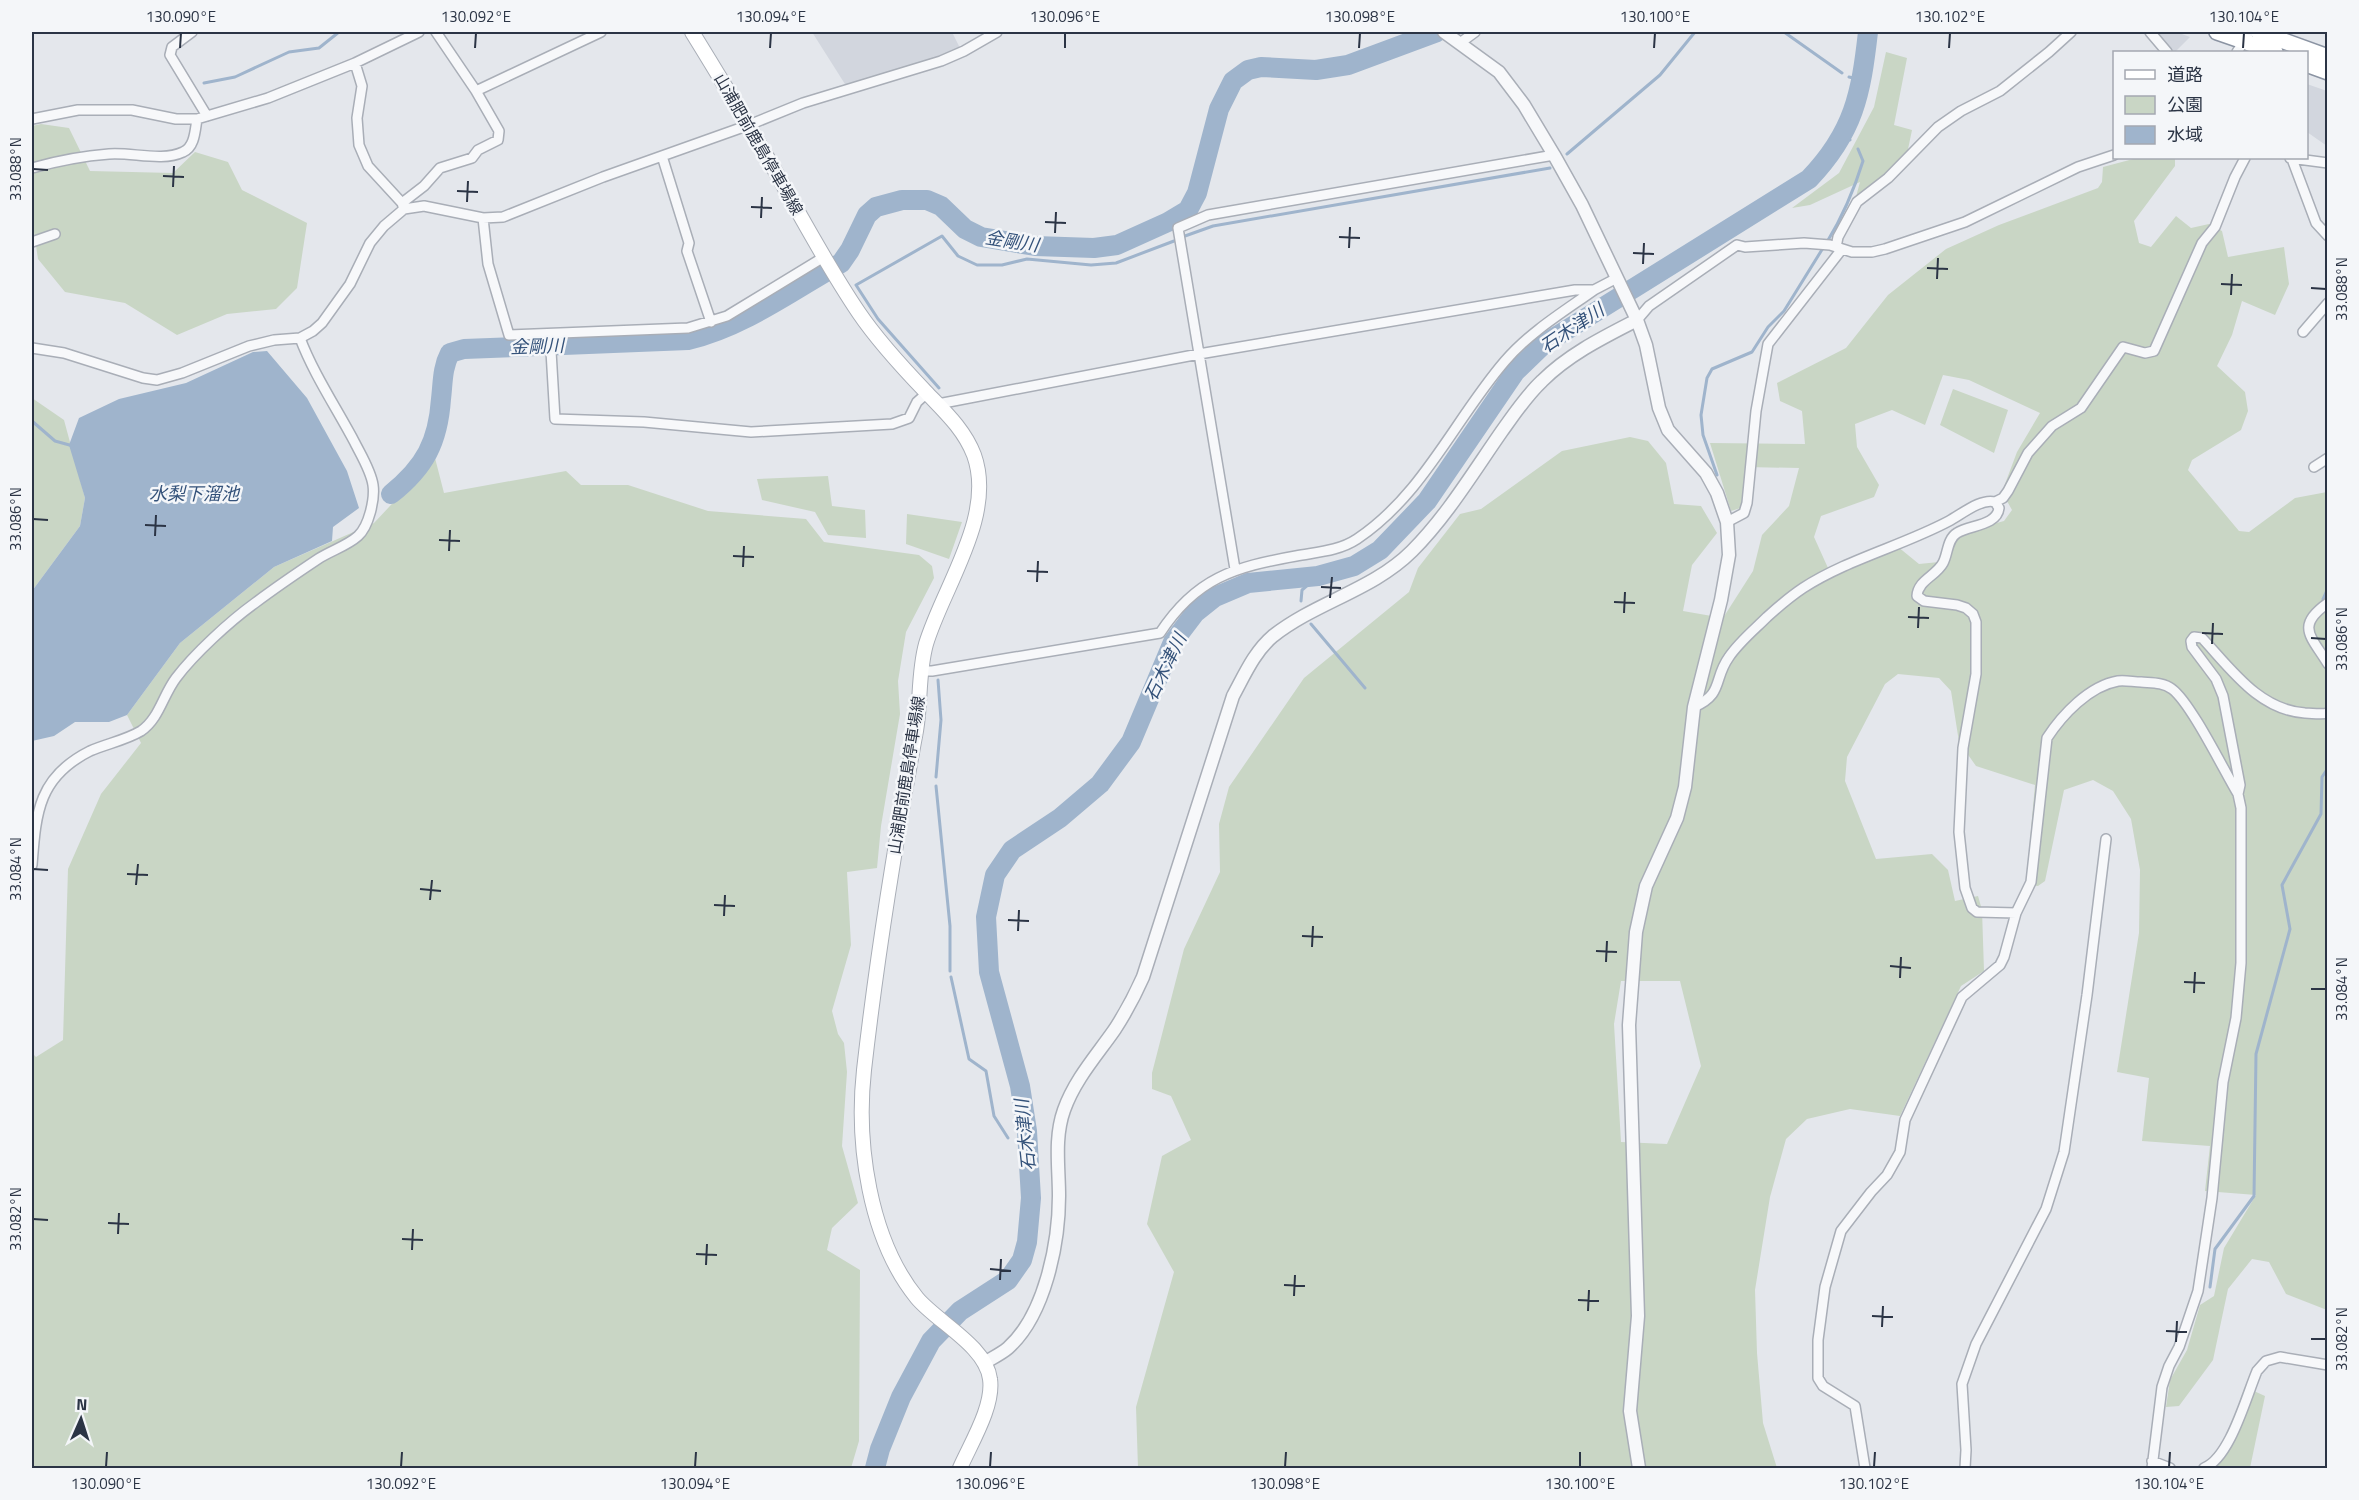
<svg xmlns="http://www.w3.org/2000/svg" width="2359" height="1500" font-family="'Titillium Web','Noto Sans JP',sans-serif">
<style>
.built{fill:#d2d6de}
.green{fill:#c9d6c5;fill-rule:evenodd}
.water{fill:#9fb4cc}
.lines{fill:none;stroke-linecap:round;stroke-linejoin:round}
.stream{stroke:#9fb4cc;stroke-width:3}
.river{stroke:#9fb4cc;stroke-width:20}
.minor-casing{stroke:#a9aeb7;stroke-width:12}
.tertiary-casing{stroke:#a9aeb7;stroke-width:15}
.secondary-casing{stroke:#a9aeb7;stroke-width:16}
.trunk-casing{stroke:#8b94a3;stroke-width:18}
.minor{stroke:#f7f8fa;stroke-width:9}
.tertiary{stroke:#f7f8fa;stroke-width:12}
.secondary{stroke:#fff;stroke-width:14}
.trunk{stroke:#fff;stroke-width:15}
.ticks{fill:none;stroke:#2b3445;stroke-width:2}
.labels{text-anchor:middle;dominant-baseline:central;stroke-width:5;stroke-linejoin:round;paint-order:stroke}
.street-label{font-size:16px;fill:#2b3445;stroke:#f4f6f9}
.water-label{font-size:18px;font-style:italic;fill:#34527a;stroke:#f4f6f9}
.neatline{fill:none;stroke:#2b3445;stroke-width:2}
.ticks-label{font-size:15px;text-anchor:middle;fill:#2b3445}
</style>
<rect width="100%" height="100%" fill="#e4e7ec"/>
<path class="built" d="M 812,32 L 952,32 L 964,56 L 850,92 Z
M 2153,32 L 2176,32 L 2190,37 L 2175,52 L 2170,52 Z
M 2307,84 L 2327,91 L 2327,146 L 2307,132 Z"/>
<path class="green" d="M 1886,52 L 1907,58 L 1894,125 L 1912,130 L 1907,154 L 1885,180 L 1854,204 L 1860,182 L 1810,205 L 1792,208 L 1839,173 L 1874,107 Z
M 41,124 L 69,128 L 90,171 L 173,173 L 195,152 L 228,162 L 242,190 L 307,223 L 297,288 L 276,309 L 227,314 L 177,335 L 125,303 L 65,292 L 38,259 L 32,219 L 32,126 Z
M 2137,158 L 2175,158 L 2175,166 L 2134,221 L 2139,243 L 2151,247 L 2176,216 L 2191,228 L 2209,224 L 2222,231 L 2228,257 L 2284,247 L 2289,284 L 2275,315 L 2242,301 L 2232,335 L 2217,366 L 2245,392 L 2248,411 L 2241,430 L 2192,460 L 2188,470 L 2239,531 L 2249,532 L 2295,498 L 2327,492 L 2327,1310 L 2286,1294 L 2269,1262 L 2252,1259 L 2228,1289 L 2213,1360 L 2179,1406 L 2166,1407 L 2170,1380 L 2187,1350 L 2200,1305 L 2214,1296 L 2224,1248 L 2256,1195 L 2205,1191 L 2210,1146 L 2142,1141 L 2149,1078 L 2117,1072 L 2139,933 L 2140,870 L 2131,819 L 2113,791 L 2093,780 L 2064,790 L 2045,881 L 2038,886 L 2026,885 L 2035,785 L 1976,766 L 1959,742 L 1951,691 L 1939,678 L 1898,674 L 1885,684 L 1847,757 L 1845,781 L 1876,859 L 1932,854 L 1948,870 L 1955,901 L 1978,896 L 1982,910 L 1984,971 L 1961,986 L 1900,1116 L 1850,1109 L 1807,1119 L 1786,1139 L 1770,1197 L 1755,1290 L 1757,1353 L 1763,1423 L 1777,1468 L 1138,1468 L 1136,1407 L 1174,1272 L 1147,1224 L 1162,1156 L 1191,1140 L 1171,1096 L 1152,1089 L 1152,1073 L 1184,949 L 1220,872 L 1219,824 L 1229,787 L 1304,678 L 1409,592 L 1418,568 L 1460,514 L 1481,509 L 1562,451 L 1630,437 L 1648,441 L 1666,463 L 1674,504 L 1701,506 L 1717,533 L 1692,565 L 1683,611 L 1723,618 L 1753,571 L 1762,535 L 1789,506 L 1799,468 L 1747,467 L 1744,507 L 1731,511 L 1710,443 L 1805,444 L 1802,411 L 1780,401 L 1777,383 L 1846,348 L 1888,295 L 1946,249 L 1999,225 L 2098,188 L 2102,182 L 2103,167 ZM 1943,375 L 1969,380 L 2040,413 L 2017,452 L 2002,492 L 2012,510 L 2004,521 L 1949,536 L 1939,562 L 1919,564 L 1892,542 L 1828,568 L 1814,537 L 1821,516 L 1874,497 L 1879,485 L 1857,447 L 1855,424 L 1892,410 L 1925,425 ZM 1621,981 L 1680,981 L 1701,1066 L 1667,1144 L 1621,1142 L 1614,1024 Z
M 1953,389 L 2008,410 L 1994,453 L 1940,425 Z
M 32,398 L 64,420 L 85,498 L 80,526 L 32,591 Z
M 435,458 L 444,493 L 566,471 L 581,485 L 628,485 L 708,511 L 806,519 L 824,542 L 919,555 L 932,566 L 934,578 L 906,632 L 898,681 L 900,714 L 881,826 L 877,868 L 847,872 L 851,945 L 832,1011 L 838,1034 L 844,1043 L 847,1072 L 842,1146 L 858,1203 L 832,1228 L 827,1250 L 860,1270 L 859,1441 L 851,1468 L 32,1468 L 32,1053 L 36,1057 L 63,1040 L 68,869 L 101,794 L 141,743 L 127,715 L 180,643 L 274,567 L 374,523 Z
M 828,476 L 832,506 L 865,510 L 866,538 L 828,535 L 815,512 L 762,500 L 757,479 Z
M 907,514 L 962,522 L 949,559 L 906,544 Z
M 2245,1387 L 2265,1396 L 2250,1468 L 2216,1468 Z"/>
<path class="water" d="M 267,351 L 307,398 L 347,471 L 359,508 L 333,527 L 332,541 L 274,567 L 180,643 L 127,715 L 109,722 L 75,722 L 54,736 L 32,741 L 32,591 L 80,526 L 85,498 L 69,445 L 79,418 L 119,399 L 186,383 L 253,352 Z"/>
<g class="lines">
<path class="stream" d="M 1784,32 L 1842,73
M 1849,77 L 1862,80
M 204,83 L 235,77 L 289,52 L 319,48 L 339,32
M 1843,135 L 1850,140
M 1567,154 L 1660,75 L 1695,32
M 1185,236 L 1213,226 L 1550,168
M 1827,242 C 1843,216 1854,190 1863,161 L 1858,149
M 939,388 L 878,319 L 856,285 L 942,236 L 958,256 L 977,265 L 1002,265 L 1027,259 L 1091,265 L 1116,263 L 1174,241
M 32,421 L 55,441 L 73,446
M 1717,475 L 1703,435 L 1701,415 L 1707,378 L 1712,369 L 1752,352 L 1768,327 L 1784,311 L 1823,248
M 2328,588 L 2323,599 L 2328,617
M 1301,601 L 1302,590 L 1318,576
M 1311,624 L 1365,688
M 936,777 L 941,720 L 938,680
M 936,786 L 950,926 L 950,971
M 951,977 L 969,1059 L 986,1071 L 994,1116 L 1008,1138
M 2210,1287 L 2215,1249 L 2254,1196 L 2256,1054 L 2290,929 L 2282,885 L 2321,814 L 2322,777 L 2328,768"/>
<path class="river" d="M 391,494 C 425,467 438,442 441,399 C 443,383 442,368 450,353 L 464,349 L 688,340 C 743,327 792,291 841,263 L 850,250 L 867,215 L 876,207 L 902,200 L 927,200 L 941,206 L 965,229 L 981,237 L 1035,246 L 1094,248 L 1117,245 L 1168,222 L 1188,210 L 1197,193 L 1219,109 L 1233,81 L 1248,70 L 1261,67 L 1316,70 L 1348,65 L 1437,32
M 875,1468 L 880,1449 L 901,1397 L 931,1341 L 960,1311 L 1008,1280 L 1022,1260 L 1027,1242 L 1031,1198 L 1027,1131 L 1020,1086 L 989,972 L 986,917 L 995,875 L 1012,850 L 1060,818 L 1100,784 L 1131,742 L 1173,642 L 1195,613 L 1215,597 L 1248,583 L 1318,576 L 1354,566 L 1380,550 L 1427,501 L 1515,372 L 1544,344 L 1809,179 C 1854,132 1861,94 1868,32"/>
<defs>
<path id="minor" d="M 192,32 L 172,47 L 170,55 L 207,116
M 2150,32 L 2167,52
M 1460,43 L 1475,32
M 2237,52 L 2250,32
M 355,63 L 362,86 L 357,118 L 359,145 L 368,166 L 402,203
M 476,91 L 601,32
M 32,119 L 78,110 L 132,110 L 176,119 L 197,119 L 268,98 L 355,63 L 419,32
M 662,156 L 689,243 L 687,251 L 711,322
M 2290,158 L 2328,163
M 2292,159 L 2316,223 L 2328,236
M 32,168 C 57,161 82,156 109,154 C 132,152 162,162 183,152 C 195,147 195,130 197,119
M 404,209 L 402,203 L 424,186 L 440,168 L 472,158 L 478,150 L 498,140 L 499,131 L 476,91 L 436,32
M 483,218 L 488,264 L 509,335 L 688,328 L 727,316 L 824,257
M 32,242 L 55,234
M 1836,247 L 1838,237 L 1857,202 L 1888,178 L 1938,127 L 1961,111 L 2000,91 L 2049,52 L 2071,32
M 1637,320 L 1649,306 L 1737,245 L 1745,247 L 1804,243 L 1830,245 L 1852,252 L 1872,252 L 1885,249 L 1965,222 L 2078,167 L 2114,155
M 2303,332 L 2328,303
M 550,334 L 555,419 L 644,422 L 751,432 L 892,424 L 909,418 L 917,402 L 927,393
M 32,348 L 64,353 L 143,378 L 157,380 L 182,373 L 249,346 L 274,340 L 300,338 L 313,331 L 322,323 L 350,284 L 370,243 L 384,226 L 404,209 L 424,206 L 483,218 L 503,217 L 603,177 L 749,125 L 803,103 L 941,61 L 964,51 L 997,32
M 938,404 L 1199,354 L 1575,290 L 1594,290 L 1617,278
M 2314,467 L 2328,458
M 1995,502 L 1999,508 C 1997,526 1969,525 1957,533 C 1947,539 1948,554 1943,563 C 1936,576 1918,580 1917,596 L 1924,601 L 1957,605 L 1966,608 L 1973,614 L 1976,622 L 1976,674 L 1963,748 L 1959,832 L 1965,888 L 1972,908 L 1977,912 L 2016,913
M 1727,522 L 1744,513 L 1747,503 L 1756,411 L 1768,344 L 1842,249
M 1235,569 L 1178,228 L 1208,215 L 1554,155
M 2328,603 C 2295,626 2311,636 2328,664
M 920,671 L 932,671 L 1160,633 C 1196,578 1234,567 1296,556 C 1317,552 1339,551 1357,539 C 1423,495 1455,419 1505,361 C 1530,332 1563,312 1594,290
M 1694,707 C 1724,694 1713,679 1729,657 C 1739,642 1755,629 1767,617 C 1778,607 1791,596 1803,588 C 1848,559 1902,546 1949,521 C 1962,514 1981,498 1995,502 L 2003,498 L 2008,491 L 2028,453 L 2052,426 L 2081,408 L 2123,347 L 2145,353 L 2154,351 L 2202,243 L 2215,227 L 2235,177 L 2245,158
M 2238,794 L 2240,785 L 2223,696 L 2216,679 L 2192,647 L 2191,641 L 2194,637 L 2202,638 C 2231,669 2259,710 2305,713 C 2312,713 2321,715 2328,713
M 32,865 C 36,813 38,777 90,751 C 106,744 126,740 141,731 C 159,719 163,695 176,678 C 194,654 230,621 255,603 C 275,588 297,573 318,559 C 330,551 347,546 358,536 C 369,526 375,499 373,485 C 371,471 361,455 355,443 C 337,409 313,373 300,338
M 2152,1461 L 2170,1468
M 1865,1468 L 1855,1406 L 1823,1386 L 1818,1378 L 1818,1340 L 1825,1287 L 1841,1231 L 1871,1192 L 1887,1175 L 1900,1152 L 1905,1120 L 1962,997 L 2000,965 L 2004,957 L 2016,913 L 2031,882 L 2047,738 C 2062,715 2089,686 2118,681 C 2125,680 2134,682 2141,682 C 2151,683 2163,682 2172,689 C 2191,703 2224,771 2238,794 L 2241,808 L 2241,963 L 2236,1018 L 2223,1082 L 2212,1198 L 2198,1291 L 2179,1347 L 2169,1366 L 2162,1387 L 2152,1468
M 1965,1468 L 1966,1450 L 1962,1384 L 1976,1344 L 2046,1209 L 2064,1152 L 2087,995 L 2106,839
M 2204,1468 C 2230,1458 2246,1397 2257,1371 L 2266,1361 L 2280,1357 L 2328,1365"/>
<path id="tertiary" d="M 1444,32 L 1499,72 L 1524,105 L 1554,155 L 1582,205 L 1637,320 L 1646,345 L 1659,408 L 1668,430 L 1706,473 L 1717,493 L 1727,522 L 1729,555 L 1721,600 L 1694,707 L 1685,787 L 1677,818 L 1646,886 L 1636,932 L 1629,1025 L 1638,1316 L 1630,1411 L 1639,1468
M 984,1363 C 992,1358 1001,1354 1008,1348 C 1045,1315 1059,1243 1059,1196 C 1059,1167 1054,1138 1064,1110 C 1075,1079 1097,1055 1115,1029 C 1126,1012 1135,995 1143,977 L 1233,696 C 1244,676 1254,652 1273,636 C 1316,602 1373,590 1412,551 C 1447,516 1474,471 1502,431 C 1515,413 1526,396 1542,381 C 1569,354 1604,337 1637,320"/>
<path id="secondary" d="M 692,32 C 721,79 750,127 778,176 C 804,222 829,269 859,313 C 878,341 902,367 926,392 C 944,411 964,429 974,455 C 996,516 943,587 926,644 C 918,673 921,702 916,731 C 895,844 877,956 864,1070 C 856,1143 869,1239 917,1298 C 937,1322 986,1346 990,1379 C 994,1406 971,1443 960,1468"/>
<path id="trunk" d="M 2217,32 L 2275,52
M 2259,32 L 2328,57
M 2306,64 L 2328,72"/>
</defs>
<use href="#minor" class="minor-casing"/>
<use href="#tertiary" class="tertiary-casing"/>
<use href="#secondary" class="secondary-casing"/>
<use href="#trunk" class="trunk-casing"/>
<use href="#minor" class="minor"/>
<use href="#tertiary" class="tertiary"/>
<use href="#secondary" class="secondary"/>
<use href="#trunk" class="trunk"/>
</g>
<path class="ticks" d="M 180,48 L 181,33M 475,48 L 476,33M 770,48 L 771,33M 1065,48 L 1065,33M 1359,48 L 1360,33M 1654,48 L 1655,33M 1949,48 L 1950,33M 2243,48 L 2244,33M 33,169 L 48,170M 163,176 L 184,177M 173,187 L 174,166M 457,191 L 478,192M 467,202 L 468,181M 751,207 L 772,208M 761,218 L 762,197M 1045,222 L 1066,223M 1055,233 L 1056,212M 1339,237 L 1360,238M 1349,248 L 1350,227M 1633,253 L 1654,254M 1643,264 L 1644,243M 1927,268 L 1948,269M 1937,279 L 1938,258M 2221,284 L 2242,285M 2311,288 L 2326,289M 2231,295 L 2232,274M 33,519 L 48,520M 145,525 L 166,526M 155,536 L 156,515M 439,540 L 460,541M 449,551 L 450,530M 733,556 L 754,557M 743,567 L 744,546M 1027,571 L 1048,572M 1037,582 L 1038,561M 1321,587 L 1341,588M 1330,598 L 1332,577M 1614,602 L 1635,603M 1624,613 L 1625,592M 1908,617 L 1929,618M 1918,628 L 1919,607M 2202,633 L 2223,634M 2311,638 L 2326,639M 2212,644 L 2213,623M 33,869 L 48,870M 127,874 L 148,875M 136,885 L 138,864M 420,889 L 441,891M 430,900 L 432,880M 714,905 L 735,906M 724,916 L 725,895M 1008,920 L 1029,921M 1018,931 L 1019,910M 1302,936 L 1323,937M 1312,947 L 1313,926M 1596,951 L 1617,952M 1606,962 L 1607,941M 1890,966 L 1911,968M 1900,978 L 1901,957M 2184,982 L 2205,983M 2311,989 L 2326,989M 2194,993 L 2195,972M 33,1219 L 48,1220M 108,1223 L 129,1224M 118,1234 L 119,1213M 402,1239 L 423,1240M 412,1250 L 413,1229M 696,1254 L 717,1255M 706,1265 L 707,1244M 990,1269 L 1011,1271M 1000,1280 L 1001,1259M 1284,1285 L 1305,1286M 1294,1296 L 1295,1275M 1578,1300 L 1599,1301M 1588,1311 L 1589,1290M 1872,1316 L 1893,1317M 1882,1327 L 1883,1306M 2166,1331 L 2187,1332M 2311,1339 L 2326,1339M 2176,1342 L 2177,1321M 106,1467 L 107,1452M 401,1467 L 402,1452M 695,1467 L 696,1452M 990,1467 L 991,1452M 1285,1467 L 1286,1452M 1580,1467 L 1580,1452M 1874,1467 L 1875,1452M 2169,1467 L 2170,1452"/>
<g class="labels">
<g class="street-label">
<text transform="translate(759 144) rotate(60)">山浦肥前鹿島停車場線</text>
<text transform="translate(906 775) rotate(-81)">山浦肥前鹿島停車場線</text>
</g>
<g class="water-label">
<text transform="translate(1012 241) rotate(9)">金剛川</text>
<text transform="translate(1572 328) rotate(-34)">石木津川</text>
<text transform="translate(537 346) rotate(-2)">金剛川</text>
<text x="194" y="493">水梨下溜池</text>
<text transform="translate(1165 667) rotate(-64)">石木津川</text>
<text transform="translate(1025 1135) rotate(-96)">石木津川</text>
</g>
</g>
<rect width="2359" height="1500" fill="none" stroke="#f4f6f9" stroke-width="66"/>
<rect x="2113" y="51" width="195" height="108" fill="#f4f6f9" stroke="#a4a8b1" stroke-width="1.5"/>
<rect x="2125" y="70" width="30" height="9" fill="#ffffff" stroke="#a4a8b1" stroke-width="1.5"/>
<text x="2167" y="81" font-size="18" fill="#2b3445">道路</text>
<rect x="2125" y="96" width="30" height="18" fill="#c9d6c5" stroke="#a4a8b1" stroke-width="1.5"/>
<text x="2167" y="111" font-size="18" fill="#2b3445">公園</text>
<rect x="2125" y="126" width="30" height="18" fill="#9fb4cc" stroke="#a4a8b1" stroke-width="1.5"/>
<text x="2167" y="141" font-size="18" fill="#2b3445">水域</text>
<g transform="translate(81 1419) rotate(3)" stroke="#f4f6f9" stroke-width="4.5" paint-order="stroke">
<path d="M0-4.5L10 22L0 15L-10 22Z" fill="#2b3445"/>
<text y="-9" font-size="16" font-weight="bold" text-anchor="middle" fill="#2b3445">N</text>
</g>
<rect x="33" y="33" width="2293" height="1434" class="neatline"/>
<g class="ticks-label">
<text x="181" y="22">130.090°E</text>
<text x="476" y="22">130.092°E</text>
<text x="771" y="22">130.094°E</text>
<text x="1065" y="22">130.096°E</text>
<text x="1360" y="22">130.098°E</text>
<text x="1655" y="22">130.100°E</text>
<text x="1950" y="22">130.102°E</text>
<text x="2244" y="22">130.104°E</text>
<text transform="translate(16 169) rotate(-90)" y="5">33.088°N</text>
<text transform="translate(2342 289) rotate(-90)" y="5">33.088°N</text>
<text transform="translate(16 519) rotate(-90)" y="5">33.086°N</text>
<text transform="translate(2342 639) rotate(-90)" y="5">33.086°N</text>
<text transform="translate(16 869) rotate(-90)" y="5">33.084°N</text>
<text transform="translate(2342 989) rotate(-90)" y="5">33.084°N</text>
<text transform="translate(16 1219) rotate(-90)" y="5">33.082°N</text>
<text transform="translate(2342 1339) rotate(-90)" y="5">33.082°N</text>
<text x="106" y="1489">130.090°E</text>
<text x="401" y="1489">130.092°E</text>
<text x="695" y="1489">130.094°E</text>
<text x="990" y="1489">130.096°E</text>
<text x="1285" y="1489">130.098°E</text>
<text x="1580" y="1489">130.100°E</text>
<text x="1874" y="1489">130.102°E</text>
<text x="2169" y="1489">130.104°E</text>
</g>
</svg>
